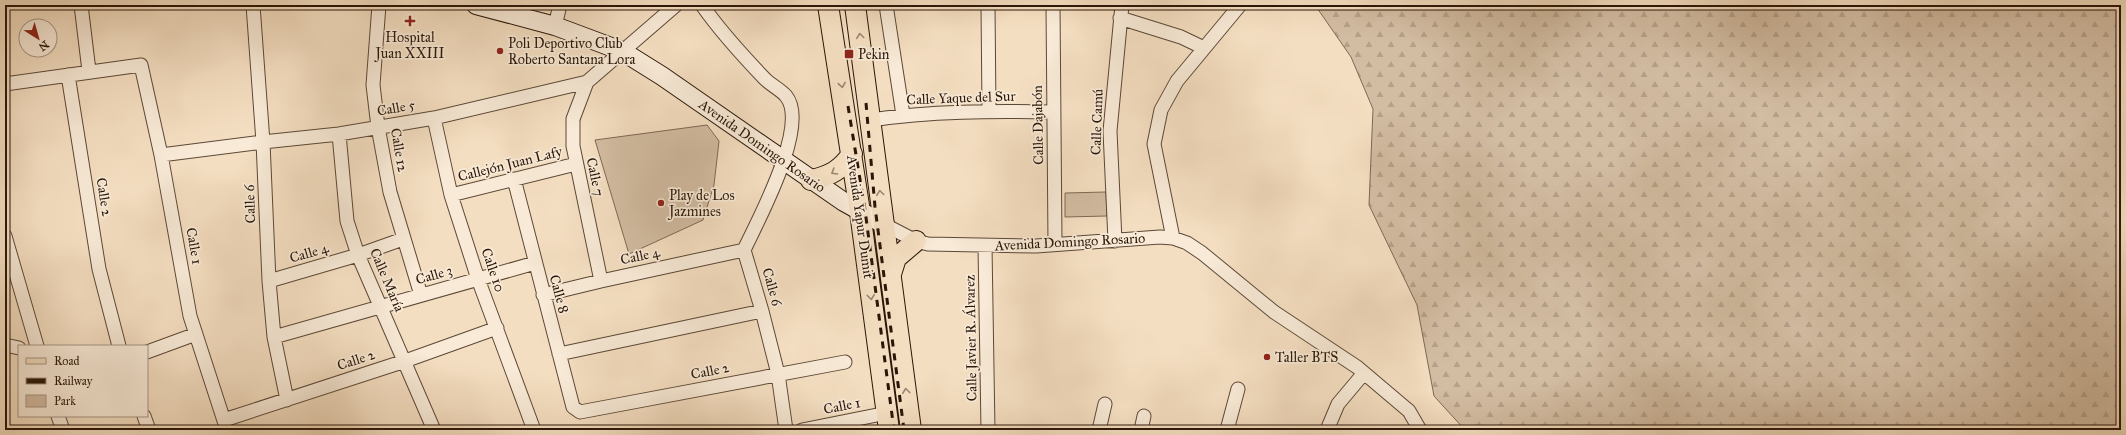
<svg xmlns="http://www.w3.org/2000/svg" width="2126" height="435" font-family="'IM FELL Great Primer',serif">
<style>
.green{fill:#d2bca2;stroke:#7e6955}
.forest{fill:url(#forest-firs);stroke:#7e6955}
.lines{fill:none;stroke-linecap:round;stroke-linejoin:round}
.street-casing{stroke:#5c4836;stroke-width:15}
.secondary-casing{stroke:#2a1608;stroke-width:20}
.primary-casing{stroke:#2a1608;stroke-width:22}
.street{stroke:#f8ead7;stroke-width:13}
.secondary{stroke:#f8ead7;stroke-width:18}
.primary{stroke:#f4dec1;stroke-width:20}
.rail{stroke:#2a1608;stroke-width:3;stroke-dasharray:7 7;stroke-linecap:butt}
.oneway{stroke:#99846e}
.poi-dot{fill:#8f2418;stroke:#f8ead7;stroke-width:1.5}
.labels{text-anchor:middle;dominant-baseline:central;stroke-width:3.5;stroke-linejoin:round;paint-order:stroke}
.poi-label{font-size:14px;fill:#2a1608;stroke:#f8ead7;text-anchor:start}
.street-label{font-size:14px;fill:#2a1608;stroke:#f8ead7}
</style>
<defs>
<pattern id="forest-firs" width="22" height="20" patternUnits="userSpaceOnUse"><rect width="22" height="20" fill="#d2bca2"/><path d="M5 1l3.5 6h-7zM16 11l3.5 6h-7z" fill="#b4a18a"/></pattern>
</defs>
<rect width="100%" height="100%" fill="#f4dec1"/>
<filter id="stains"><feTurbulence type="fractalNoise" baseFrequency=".005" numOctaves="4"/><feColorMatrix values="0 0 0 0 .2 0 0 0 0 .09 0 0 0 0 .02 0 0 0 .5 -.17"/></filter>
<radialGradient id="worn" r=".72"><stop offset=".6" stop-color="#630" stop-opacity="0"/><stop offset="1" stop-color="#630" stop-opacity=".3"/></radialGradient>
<path class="green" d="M 707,125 L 719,141 L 714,185 L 703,220 L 629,254 L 595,140 Z
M 1106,192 L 1107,216 L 1065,217 L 1065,193 Z"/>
<path class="forest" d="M 1315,5 L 2121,5 L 2121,430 L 1465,430 L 1434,396 L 1417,305 L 1369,205 L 1373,109 L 1351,57 Z"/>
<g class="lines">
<defs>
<path id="street" d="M 81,5 L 89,71
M 253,5 L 263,142 L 269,281 L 274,337 L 287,400
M 379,5 L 373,85 L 378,127 L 390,192 L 421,295
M 702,5 C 720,31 743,56 765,79 C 771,85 781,90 786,96 C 810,125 758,220 744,250 L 762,311 L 778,374 L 786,430
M 886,5 L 903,115
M 988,5 L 989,111
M 1053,5 L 1055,244
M 1120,18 L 1181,37 L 1204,48
M 555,26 L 560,5
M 68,75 L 99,269 L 119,346
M 587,82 L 573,119 L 573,146 L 601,281
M 5,84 L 141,65 L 161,155 L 190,316 L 227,430
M 434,118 L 451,195 L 478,279 L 534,430
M 871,120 C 931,111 992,111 1053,112
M 339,134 L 347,221 L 358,255 L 434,430
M 161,155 L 263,142 L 339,134 L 434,118 L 587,82 L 676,5
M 514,179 L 573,407 L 580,412 L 845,362
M 451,195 L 576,164
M 885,225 L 916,241 L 928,244 L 1036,246 L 1160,237 L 1173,238 L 1187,243 L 1202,253 L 1274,312 L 1357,367 L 1409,411 L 1420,430
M 5,236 L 37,346
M 1173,238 L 1154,144 L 1161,110 L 1177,81 L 1240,5
M 1115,241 L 1110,131 L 1122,5
M 985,246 L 988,430
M 269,281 L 358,255 L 403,239
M 543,295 L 601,281 L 744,250
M 274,337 L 535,263
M 5,345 L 19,348
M 147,352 L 196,334
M 559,354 L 762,311
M 58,416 L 63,430
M 144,416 L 149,430
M 224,420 L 405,361 L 497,328
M 802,430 L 887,413
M 1099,430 L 1105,404
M 1141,430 L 1144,416
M 1227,430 L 1238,389
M 1327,430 L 1338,404 L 1364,373"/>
<path id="secondary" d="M 476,5 L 555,26 L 622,51 L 662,76 L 844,202 L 885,225"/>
<path id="primary" d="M 828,5 L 860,212 L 889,430
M 855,5 L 911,430
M 811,180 C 830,176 841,170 852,154
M 891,274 L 896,258 L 916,241"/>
</defs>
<use href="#street" class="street-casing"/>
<use href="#secondary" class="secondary-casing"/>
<use href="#primary" class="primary-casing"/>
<use href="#street" class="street"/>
<use href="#secondary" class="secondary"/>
<use href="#primary" class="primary"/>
<path class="rail" d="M 866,103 L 875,207 L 904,430
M 848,106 L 865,210 L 894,430"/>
</g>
<defs><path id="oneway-chevron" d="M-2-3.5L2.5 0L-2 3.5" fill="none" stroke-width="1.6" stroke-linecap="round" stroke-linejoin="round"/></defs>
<g class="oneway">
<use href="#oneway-chevron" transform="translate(860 36) rotate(-98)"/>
<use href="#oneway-chevron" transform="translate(842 85) rotate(81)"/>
<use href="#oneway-chevron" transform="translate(834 172) rotate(149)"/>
<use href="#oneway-chevron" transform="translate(880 193) rotate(-98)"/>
<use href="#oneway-chevron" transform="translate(871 297) rotate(83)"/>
<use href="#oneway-chevron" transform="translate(906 391) rotate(-97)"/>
</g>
<g class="poi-dot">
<path d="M408 15h4v4h4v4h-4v4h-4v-4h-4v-4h4z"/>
<circle cx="500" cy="51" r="4"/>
<rect x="844" y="49" width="10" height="10" rx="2"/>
<circle cx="661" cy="203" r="4"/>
<circle cx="1267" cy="357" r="4"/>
</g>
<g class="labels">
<g class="poi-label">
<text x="410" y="37" text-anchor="middle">Hospital<tspan x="410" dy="16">Juan XXIII</tspan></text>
<text x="508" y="43">Poli Deportivo Club<tspan x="508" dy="16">Roberto Santana Lora</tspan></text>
<text x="858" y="54">Pekin</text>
<text x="669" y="195">Play de Los<tspan x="669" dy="16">Jazmines</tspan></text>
<text x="1275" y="357">Taller BTS</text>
</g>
<g class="street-label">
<text transform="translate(961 98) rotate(-2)">Calle Yaque del Sur</text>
<text transform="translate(396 108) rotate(-10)">Calle 5</text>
<text transform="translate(1097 122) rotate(-88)">Calle Camú</text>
<text transform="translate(1038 125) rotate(-91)">Calle Dajabón</text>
<text transform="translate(762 146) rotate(35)">Avenida Domingo Rosario</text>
<text transform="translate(399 150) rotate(80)">Calle 12</text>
<text transform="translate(510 164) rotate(-14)">Callejón Juan Lafy</text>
<text transform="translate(595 177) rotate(78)">Calle 7</text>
<text transform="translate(104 197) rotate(81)">Calle 2</text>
<text transform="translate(250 204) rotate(-92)">Calle 6</text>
<text transform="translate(860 217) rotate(82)">Avenida Yapur Dumit</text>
<text transform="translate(1070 242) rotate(-3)">Avenida Domingo Rosario</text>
<text transform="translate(194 246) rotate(80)">Calle 1</text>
<text transform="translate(309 253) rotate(-16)">Calle 4</text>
<text transform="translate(640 256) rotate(-12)">Calle 4</text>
<text transform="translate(493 270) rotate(71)">Calle 10</text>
<text transform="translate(434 275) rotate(-16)">Calle 3</text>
<text transform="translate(387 280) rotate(67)">Calle María</text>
<text transform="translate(772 287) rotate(74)">Calle 6</text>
<text transform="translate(559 294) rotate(75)">Calle 8</text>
<text transform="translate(971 338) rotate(-91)">Calle Javier R. Álvarez</text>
<text transform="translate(356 360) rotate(-18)">Calle 2</text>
<text transform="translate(710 371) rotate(-11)">Calle 2</text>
<text transform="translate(842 406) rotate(-11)">Calle 1</text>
</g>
</g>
<rect width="2126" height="435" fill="none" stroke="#f4dec1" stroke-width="20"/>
<rect x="6" y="6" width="2114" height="423" fill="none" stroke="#2a1608" stroke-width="2"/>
<rect x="10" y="10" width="2106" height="415" fill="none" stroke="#2a1608"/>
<rect x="18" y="345" width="130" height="72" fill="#f8ead7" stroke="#a69584"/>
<rect x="26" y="358" width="20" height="6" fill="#f4dec1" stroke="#a69584"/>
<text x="54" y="365" font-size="12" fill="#2a1608">Road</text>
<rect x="26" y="378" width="20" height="6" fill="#2a1608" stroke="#a69584"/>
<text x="54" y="385" font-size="12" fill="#2a1608">Railway</text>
<rect x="26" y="395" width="20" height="12" fill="#d2bca2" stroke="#a69584"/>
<text x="54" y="405" font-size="12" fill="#2a1608">Park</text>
<g transform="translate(38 38) rotate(143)"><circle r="19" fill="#f8ead7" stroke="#a69584"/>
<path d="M0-3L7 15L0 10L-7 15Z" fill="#8f2418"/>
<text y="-6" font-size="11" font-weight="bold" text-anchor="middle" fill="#2a1608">N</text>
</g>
<rect width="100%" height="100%" filter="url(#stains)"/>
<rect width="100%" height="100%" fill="url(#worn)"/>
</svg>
